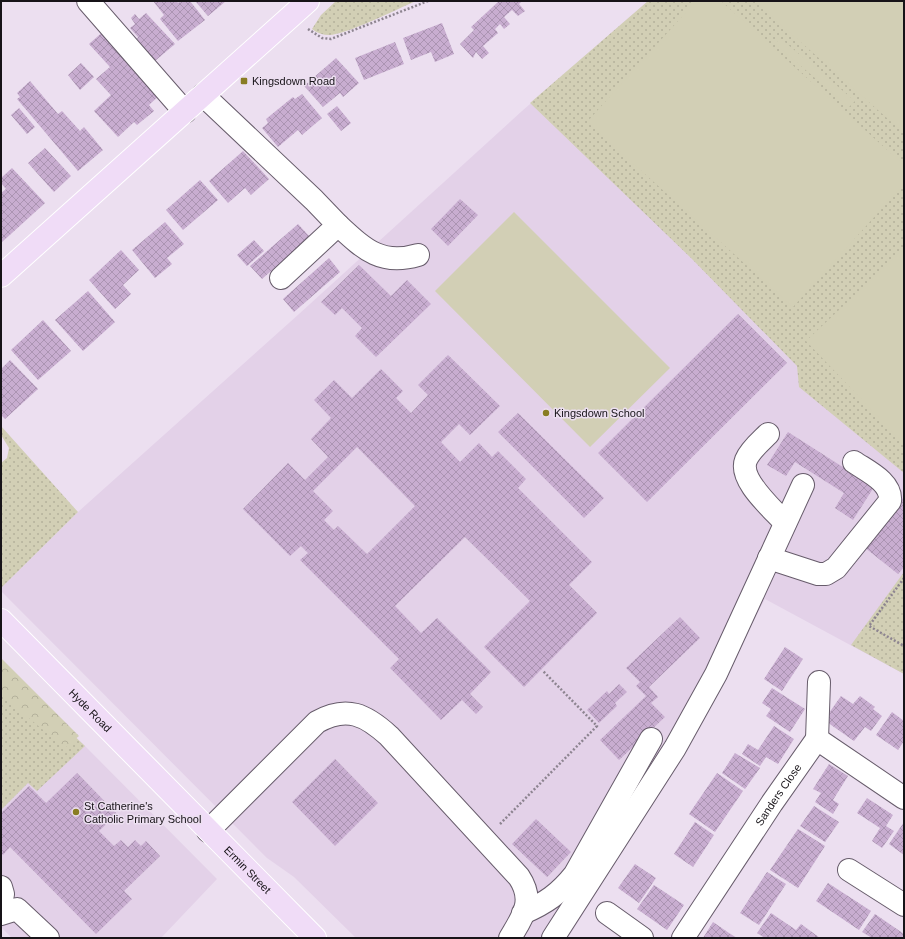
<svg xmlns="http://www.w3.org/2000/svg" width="905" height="939" font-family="Helvetica,sans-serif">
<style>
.built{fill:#e3d1e8}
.green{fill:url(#green-dots)}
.forest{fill:url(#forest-crowns)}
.pitch{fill:#d2cfb5}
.building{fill:url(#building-cross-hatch);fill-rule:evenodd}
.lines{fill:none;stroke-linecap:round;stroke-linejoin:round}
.minor-casing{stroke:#675c6b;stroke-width:24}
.major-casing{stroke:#fff;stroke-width:24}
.path{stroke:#8d8490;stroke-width:2.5;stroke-dasharray:2 2;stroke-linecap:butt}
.minor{stroke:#fff;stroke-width:22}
.major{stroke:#f0dcf7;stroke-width:22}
.poi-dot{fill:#897d23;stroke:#ecdff0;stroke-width:1.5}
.labels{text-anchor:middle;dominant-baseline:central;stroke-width:3;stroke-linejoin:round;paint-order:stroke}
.poi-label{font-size:11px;fill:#171318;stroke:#ecdff0;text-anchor:start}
.street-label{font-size:11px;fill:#171318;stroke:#ecdff0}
</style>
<defs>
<pattern id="green-dots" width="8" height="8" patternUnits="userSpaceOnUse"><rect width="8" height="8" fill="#d2cfb5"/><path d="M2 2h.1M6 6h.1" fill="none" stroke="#b4b19b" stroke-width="1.8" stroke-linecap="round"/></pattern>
<pattern id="forest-crowns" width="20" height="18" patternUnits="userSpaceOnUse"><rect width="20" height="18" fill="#d2cfb5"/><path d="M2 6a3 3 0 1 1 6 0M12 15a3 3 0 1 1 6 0" fill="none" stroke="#b4b19b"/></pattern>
<pattern id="building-cross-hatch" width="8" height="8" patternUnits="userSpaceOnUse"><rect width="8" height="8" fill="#c8add0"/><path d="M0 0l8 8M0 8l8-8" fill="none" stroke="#ab94b2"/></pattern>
</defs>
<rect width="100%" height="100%" fill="#ecdff0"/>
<path class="built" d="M 648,1 L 904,1 L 904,674 L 765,599 L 679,761 L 568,938 L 356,938 L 294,877 L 267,858 L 1,591 L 1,588 L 78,512 L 299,314 L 522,111 Z
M 1,667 L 85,746 L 217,879 L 161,938 L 12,938 L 1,927 Z"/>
<path class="green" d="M 336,1 L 416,1 C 397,9 346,35 329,35 C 323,35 317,33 312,29 L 321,15 Z
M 648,1 L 904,1 L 904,473 L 799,387 L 797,366 L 691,258 L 530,103 Z
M 1,426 L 78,512 L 1,588 L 1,463 L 7,458 L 9,448 L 1,435 Z
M 904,572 L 904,674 L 851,645 Z
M 1,667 L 85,746 L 37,791 L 28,783 L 1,810 Z"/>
<path class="forest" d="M 1,658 L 79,736 L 65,748 L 1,695 Z"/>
<path class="pitch" d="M 696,1 L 721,1 L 904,165 L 904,184 L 793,307 L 587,122 Z
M 754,1 L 904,1 L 904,133 Z
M 780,38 L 855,101 L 849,107 L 775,44 Z
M 514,212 L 670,368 L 590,447 L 435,291 Z
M 904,249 L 904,444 L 806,341 Z"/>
<path class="building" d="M 153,1 L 177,1 L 178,3 L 181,1 L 190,1 L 205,20 L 178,41 L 160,19 L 164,15 Z
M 195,1 L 226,1 L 208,16 Z
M 499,1 L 522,1 L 519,4 L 525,11 L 518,16 L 512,10 L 504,17 L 510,24 L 504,29 L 500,24 L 495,29 L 498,33 L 483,46 L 489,53 L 482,59 L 476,52 L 473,58 L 460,44 L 474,30 L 471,27 Z
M 146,13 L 175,44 L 155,61 L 137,39 L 138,37 L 130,28 L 135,24 L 131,18 L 135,14 L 139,19 Z
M 442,23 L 454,54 L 435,62 L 431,52 L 411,60 L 403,38 Z
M 106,29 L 162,93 L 149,105 L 154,111 L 137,125 L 134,122 L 118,137 L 94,111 L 111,95 L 96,79 L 110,67 L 89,44 Z
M 395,42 L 404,64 L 364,80 L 355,58 Z
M 336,58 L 359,83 L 343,97 L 340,93 L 323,107 L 304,86 Z
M 81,63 L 94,77 L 80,90 L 68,75 Z
M 30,81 L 58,114 L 62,111 L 80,131 L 84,127 L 103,150 L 78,171 L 17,99 L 20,97 L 17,93 Z
M 302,94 L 322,118 L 302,135 L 298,130 L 278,147 L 262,128 L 268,123 L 266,119 L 293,97 L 295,99 Z
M 337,106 L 351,123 L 341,131 L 327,114 Z
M 19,108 L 35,127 L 27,134 L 11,115 Z
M 45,148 L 71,176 L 54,192 L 28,163 Z
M 243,151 L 269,179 L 251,195 L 245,188 L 228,203 L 209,181 Z
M 12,168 L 45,203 L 1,243 L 1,193 L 6,189 L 1,183 L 1,178 Z
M 200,180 L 218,200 L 183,230 L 166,210 Z
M 460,199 L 478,215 L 448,246 L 431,229 Z
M 165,222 L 184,244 L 167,258 L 172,264 L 155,278 L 132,250 Z
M 298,224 L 310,237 L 262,279 L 250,266 Z
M 254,240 L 264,251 L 247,266 L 237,255 Z
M 121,250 L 139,270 L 123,285 L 131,294 L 115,309 L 89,280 Z
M 329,258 L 340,272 L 294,312 L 283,299 Z
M 359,265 L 391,296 L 407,280 L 431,304 L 376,357 L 355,336 L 362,328 L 342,308 L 335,315 L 321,302 Z
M 88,291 L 115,322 L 83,351 L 55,320 Z
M 738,314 L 787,363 L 647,502 L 598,453 Z
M 43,320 L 71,351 L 38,380 L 11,350 Z
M 448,355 L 500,406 L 470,435 L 459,424 L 441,442 L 460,462 L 479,443 L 492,457 L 498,451 L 526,479 L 518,488 L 592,562 L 569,585 L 597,613 L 524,687 L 484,647 L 530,601 L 465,537 L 395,606 L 421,633 L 437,618 L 491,672 L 470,694 L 483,707 L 476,714 L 462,700 L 441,720 L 390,668 L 399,659 L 300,560 L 308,553 L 301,546 L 290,556 L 243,509 L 288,463 L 305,480 L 328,457 L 311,439 L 331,418 L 314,400 L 334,380 L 352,398 L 381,369 L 403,391 L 396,398 L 411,413 L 428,395 L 418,385 ZM 357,447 L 415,506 L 367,554 L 338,526 L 334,530 L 324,520 L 333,511 L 313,491 Z
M 10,360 L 38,389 L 5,419 L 1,415 L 1,369 Z
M 518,413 L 604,498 L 584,518 L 498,432 Z
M 788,432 L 874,487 L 853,520 L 835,508 L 844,493 L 795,462 L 786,476 L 767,465 Z
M 904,497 L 904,567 L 898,574 L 864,547 Z
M 680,617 L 700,638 L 649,687 L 658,697 L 651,703 L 665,717 L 619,760 L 600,740 L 646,696 L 636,686 L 640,682 L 626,668 Z
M 785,647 L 803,659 L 782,691 L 764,679 Z
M 619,684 L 627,692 L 615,703 L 617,706 L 599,723 L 587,710 L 607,691 L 609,694 Z
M 772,688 L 805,709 L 790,732 L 766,716 L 771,709 L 762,703 Z
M 841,696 L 853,704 L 860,696 L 875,707 L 873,709 L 882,716 L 871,731 L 865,727 L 854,741 L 824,720 Z
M 892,712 L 904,721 L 904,741 L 898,750 L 876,735 Z
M 774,726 L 794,739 L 778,764 L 766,757 L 760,766 L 742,754 L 748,744 L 758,750 Z
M 735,753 L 760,768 L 745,789 L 722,773 Z
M 335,759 L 378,803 L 335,846 L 292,802 Z
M 829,764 L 848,776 L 833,800 L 839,804 L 833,814 L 815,802 L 821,793 L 813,789 Z
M 77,773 L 117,814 L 99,831 L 114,846 L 121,840 L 128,847 L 135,840 L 141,846 L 146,841 L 160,856 L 124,891 L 132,899 L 96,934 L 10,847 L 3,855 L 1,853 L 1,813 L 29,786 L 46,803 Z
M 717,773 L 743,791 L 715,832 L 689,814 Z
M 867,798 L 893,815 L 886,826 L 894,831 L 882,848 L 872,841 L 880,828 L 857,813 Z
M 814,806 L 839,822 L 825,842 L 800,826 Z
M 536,819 L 571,852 L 547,877 L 512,844 Z
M 695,822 L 714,835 L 693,867 L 674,854 Z
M 904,822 L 904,855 L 889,844 Z
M 798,829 L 825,846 L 798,888 L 770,870 Z
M 635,864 L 656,878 L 639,903 L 618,888 Z
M 767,872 L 786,884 L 759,925 L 740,913 Z
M 828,883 L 871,911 L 859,930 L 816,901 Z
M 654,885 L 684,905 L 667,930 L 637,909 Z
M 771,913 L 796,930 L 801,924 L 820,938 L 765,938 L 757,933 Z
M 875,914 L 904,934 L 902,938 L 872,938 L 862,932 Z
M 713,922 L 729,933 L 737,938 L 703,938 Z"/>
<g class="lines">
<defs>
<g id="minor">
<path d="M 88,1 L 185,112"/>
<path d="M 203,95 L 314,200 L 338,225 L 281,278"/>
<path d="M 338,225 C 364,249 381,266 418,255"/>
<path d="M 768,434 C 761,441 750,450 746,460 C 738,480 773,509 785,523"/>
<path d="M 769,558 L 818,574 L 826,574 L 836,568 L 890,501 C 892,482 867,471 854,462"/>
<path d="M 817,739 L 819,682"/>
<path d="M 208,831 L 317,722 C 347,705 366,715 389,736 L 519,877 C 535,901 523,916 510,938"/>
<path d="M 849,870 L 904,905"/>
<path d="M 1,887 L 3,894 L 1,904"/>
<path d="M 523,913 C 546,903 559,894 575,874 L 651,739"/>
<path d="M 607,913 L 642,938"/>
<path d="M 1,914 L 17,909 L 48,938"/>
<path d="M 553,938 L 675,748 L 716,674 L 803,485"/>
<path id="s1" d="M 683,938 L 772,803 L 817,739 L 904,798"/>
</g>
<g id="major">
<path d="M 1,276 L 308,1"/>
<path id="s2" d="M 1,620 L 315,938"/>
</g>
</defs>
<use href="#minor" class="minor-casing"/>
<use href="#major" class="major-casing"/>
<path class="path" d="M 308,29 L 322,38 L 331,39 L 428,1
M 904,578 L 869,626 L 904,646
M 500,824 L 597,726 L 543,671"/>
<use href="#minor" class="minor"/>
<use href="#major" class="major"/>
</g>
<g class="poi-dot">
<rect x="240" y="77" width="8" height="8" rx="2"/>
<circle cx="546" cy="413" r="4"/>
<circle cx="76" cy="812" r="4"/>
</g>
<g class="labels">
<g class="poi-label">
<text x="252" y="81">Kingsdown Road</text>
<text x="554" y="413">Kingsdown School</text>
<text x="84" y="806">St Catherine's<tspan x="84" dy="13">Catholic Primary School</tspan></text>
</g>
<g class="street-label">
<text stroke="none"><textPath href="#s2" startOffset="127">Hyde Road</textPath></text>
<text stroke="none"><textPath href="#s1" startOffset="172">Sanders Close</textPath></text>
<text stroke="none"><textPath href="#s2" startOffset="351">Ermin Street</textPath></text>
</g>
</g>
<rect width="905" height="939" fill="none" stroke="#171318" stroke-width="4"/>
</svg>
